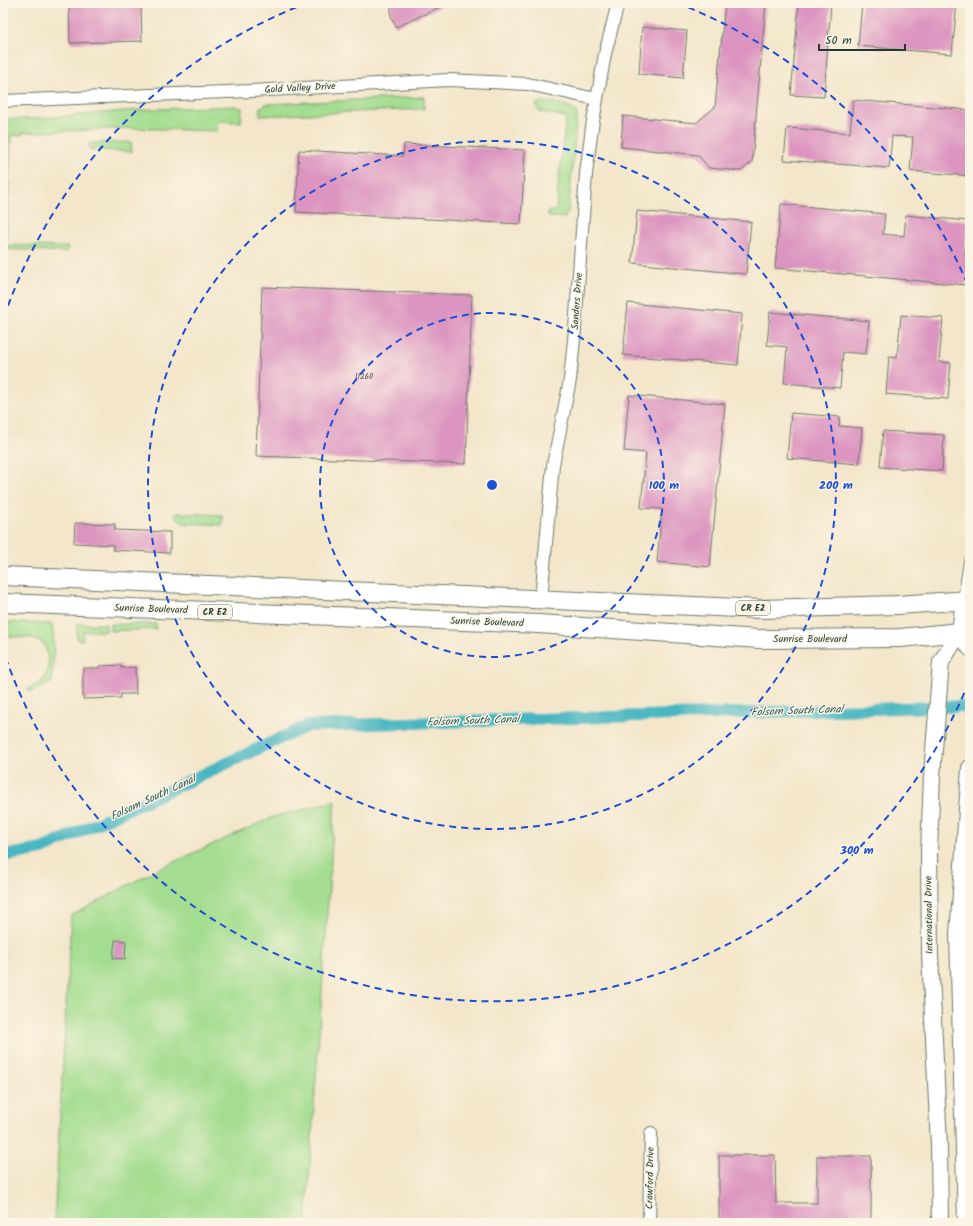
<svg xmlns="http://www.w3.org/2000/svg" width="973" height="1226" font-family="Kalam,sans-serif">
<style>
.green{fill:#a4dd90;stroke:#628d62}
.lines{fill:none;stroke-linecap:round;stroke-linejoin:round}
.canal{stroke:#47b6c1;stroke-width:12}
.building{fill:#dc94c0}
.minor-casing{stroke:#697868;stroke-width:14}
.secondary-casing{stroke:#697868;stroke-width:18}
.primary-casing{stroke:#697868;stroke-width:20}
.minor{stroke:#fff;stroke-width:12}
.secondary{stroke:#fff;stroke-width:16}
.primary{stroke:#fff;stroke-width:18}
.ring{fill:none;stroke:#1d4ed8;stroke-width:2;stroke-dasharray:7 5}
.labels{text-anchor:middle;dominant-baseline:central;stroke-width:3;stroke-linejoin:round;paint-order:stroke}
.number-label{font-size:8px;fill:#4e5357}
.shield{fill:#fcf5e5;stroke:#617469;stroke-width:1}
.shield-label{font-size:9px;font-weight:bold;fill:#1f3d34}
.street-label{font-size:10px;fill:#1f3d34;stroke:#fcf5e5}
.water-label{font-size:11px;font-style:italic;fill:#295b57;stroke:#fcf5e5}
.centre{fill:#1d4ed8;stroke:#fcf5e5;stroke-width:2}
.ring-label{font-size:12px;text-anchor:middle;font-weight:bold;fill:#1d4ed8;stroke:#fcf5e5;stroke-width:3;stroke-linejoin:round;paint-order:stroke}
</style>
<rect width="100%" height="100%" fill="#fcf5e5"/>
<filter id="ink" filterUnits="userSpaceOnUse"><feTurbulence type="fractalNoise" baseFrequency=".025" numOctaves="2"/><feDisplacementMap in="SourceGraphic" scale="8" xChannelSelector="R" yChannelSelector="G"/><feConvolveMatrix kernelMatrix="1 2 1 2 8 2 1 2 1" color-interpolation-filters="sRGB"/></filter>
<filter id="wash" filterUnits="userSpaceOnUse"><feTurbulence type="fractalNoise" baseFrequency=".012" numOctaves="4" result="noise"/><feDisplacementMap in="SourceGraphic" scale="16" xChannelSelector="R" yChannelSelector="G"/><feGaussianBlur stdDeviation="0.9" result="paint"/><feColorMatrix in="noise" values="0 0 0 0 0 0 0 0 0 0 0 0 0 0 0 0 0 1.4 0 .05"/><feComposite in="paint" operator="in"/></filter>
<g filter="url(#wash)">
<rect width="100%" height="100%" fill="#f3e6ca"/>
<path class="green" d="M 424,97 L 424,109 L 260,116 L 260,107 L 263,107 L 265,104 Z
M 540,102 C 553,103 573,102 577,115 L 568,213 L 565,215 L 565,218 L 551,217 L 548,215 L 547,212 L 549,211 L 556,211 L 560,169 L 566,117 L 541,112 L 538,110 L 536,104 L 539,104 Z
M 236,106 L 239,108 L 242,108 L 241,122 L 218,121 L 217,131 L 131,128 L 22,133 L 22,135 L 11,135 L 6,245 L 67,247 L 69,250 L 67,252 L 3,249 L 3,119 C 40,120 75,115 112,112 C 153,108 195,108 236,106 Z
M 131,142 L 132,152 L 90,149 L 89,143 Z
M 177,513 L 223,515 L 223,525 L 183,523 L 175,516 L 175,514 Z
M 3,622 L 52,624 L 54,645 L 52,682 L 31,692 L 29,691 L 28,689 C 33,686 38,685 42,681 C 51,671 49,654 43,643 L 32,638 L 3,636 Z
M 77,624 L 106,624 L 106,631 L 83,631 L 83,639 L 80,641 L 77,639 Z
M 110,624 L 156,624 L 156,629 L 110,631 Z
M 335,801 L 306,1223 L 54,1223 L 71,916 L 156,870 L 273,817 Z"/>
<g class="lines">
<path class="canal" d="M 3,856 L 42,849 L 307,726 L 970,706"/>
</g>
<g id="blocks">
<path class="building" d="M 69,3 L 141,3 L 142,41 L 70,43 Z
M 391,3 L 449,3 L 396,27 L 391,16 Z
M 725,3 L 766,3 L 752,162 L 741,171 L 709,168 L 698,155 L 621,147 L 623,116 L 696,123 L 715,107 Z
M 799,3 L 831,3 L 824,97 L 791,95 Z
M 862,3 L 957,3 L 952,54 L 858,46 Z
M 642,27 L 687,31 L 683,78 L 639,74 Z
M 853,100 L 970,110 L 970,176 L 910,171 L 913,137 L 892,136 L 889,168 L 784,160 L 787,128 L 850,133 Z
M 404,144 L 525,150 L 521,224 L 296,212 L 299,150 L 403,156 Z
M 781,204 L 885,214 L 883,234 L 904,236 L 906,215 L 968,221 L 965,254 L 970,254 L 970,279 L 967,278 L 966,285 L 775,268 Z
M 637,211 L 751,222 L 746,274 L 632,263 Z
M 262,287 L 472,295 L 466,464 L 256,456 Z
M 628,303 L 742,314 L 738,365 L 623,355 Z
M 770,312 L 869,321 L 866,354 L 843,352 L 840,388 L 784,383 L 787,347 L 767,345 Z
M 901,315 L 943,318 L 939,362 L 951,363 L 948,399 L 886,394 L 889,357 L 897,358 Z
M 629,395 L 725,404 L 710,567 L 657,562 L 662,509 L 641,508 L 646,453 L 624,451 Z
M 791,413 L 840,417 L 839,426 L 862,428 L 859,464 L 787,458 Z
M 883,431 L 944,435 L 942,471 L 880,467 Z
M 75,523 L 115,524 L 115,530 L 170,532 L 170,553 L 113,550 L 113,545 L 74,543 Z
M 121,665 L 121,668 L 135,667 L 136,694 L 121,694 L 121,698 L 83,699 L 83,668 L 99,668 L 99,666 Z
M 115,940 L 126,941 L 125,959 L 113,958 Z
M 719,1155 L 775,1155 L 776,1203 L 817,1203 L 817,1156 L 871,1156 L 871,1223 L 719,1223 Z"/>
</g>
</g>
<g filter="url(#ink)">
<use href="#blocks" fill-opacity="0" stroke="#697868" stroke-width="1"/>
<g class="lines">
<defs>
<path id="minor" d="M 3,101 L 251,91 L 449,80 L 528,84 L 596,99
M 541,600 L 553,465 L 570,380 L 575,329 L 586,174 L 592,127 L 605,54 L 618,3
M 964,600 L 970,562
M 649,1223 L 651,1133"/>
<path id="secondary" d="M 960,632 L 970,648
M 940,1223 L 939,1146 L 930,954 L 929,852 L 932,775 L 941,662 L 960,632 L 964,600
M 966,1223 L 958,934 L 970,768"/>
<path id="primary" d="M 3,576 L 762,609 L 897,605 L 970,600
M 3,603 L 539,624 L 759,639 L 900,638 L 970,631"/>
</defs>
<use href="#minor" class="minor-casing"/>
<use href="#secondary" class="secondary-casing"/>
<use href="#primary" class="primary-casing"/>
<use href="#minor" class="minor"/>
<use href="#secondary" class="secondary"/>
<use href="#primary" class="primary"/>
</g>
</g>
<g class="ring">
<circle cx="492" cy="485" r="172"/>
<circle cx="492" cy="485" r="344"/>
<path d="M969 682A516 516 0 0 1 4 653M4 317A516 516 0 0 1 307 3M677 3A516 516 0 0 1 969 288"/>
</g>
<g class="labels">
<g class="number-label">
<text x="364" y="376">11260</text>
</g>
<g class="shield">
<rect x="736" y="601" width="34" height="14" rx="3"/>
<rect x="198" y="605" width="34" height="14" rx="3"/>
</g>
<g class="shield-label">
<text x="753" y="608">CR E2</text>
<text x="215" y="612">CR E2</text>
</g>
<g class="street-label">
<text transform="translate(300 88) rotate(-3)">Gold Valley Drive</text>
<text transform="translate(577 301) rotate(-86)">Sanders Drive</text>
<text transform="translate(151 609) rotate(2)">Sunrise Boulevard</text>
<text transform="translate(487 622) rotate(2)">Sunrise Boulevard</text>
<text x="810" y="639">Sunrise Boulevard</text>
<text transform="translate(929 915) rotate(-91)">International Drive</text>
<text transform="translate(650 1178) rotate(-89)">Crawford Drive</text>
</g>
<g class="water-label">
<text transform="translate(797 711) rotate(-2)">Folsom South Canal</text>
<text transform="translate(473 721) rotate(-2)">Folsom South Canal</text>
<text transform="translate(153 798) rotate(-25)">Folsom South Canal</text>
</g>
</g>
<circle cx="492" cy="485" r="6" class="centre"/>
<g class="ring-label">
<text x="664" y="489">100 m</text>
<text x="836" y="489">200 m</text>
<text x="857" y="854">300 m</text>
</g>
<rect width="973" height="1226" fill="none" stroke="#fcf5e5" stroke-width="16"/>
<path d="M819 44v6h86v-6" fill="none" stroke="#1f3d34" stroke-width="2"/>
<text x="825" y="44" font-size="12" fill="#1f3d34" stroke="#fcf5e5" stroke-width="3" paint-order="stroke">50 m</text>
</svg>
